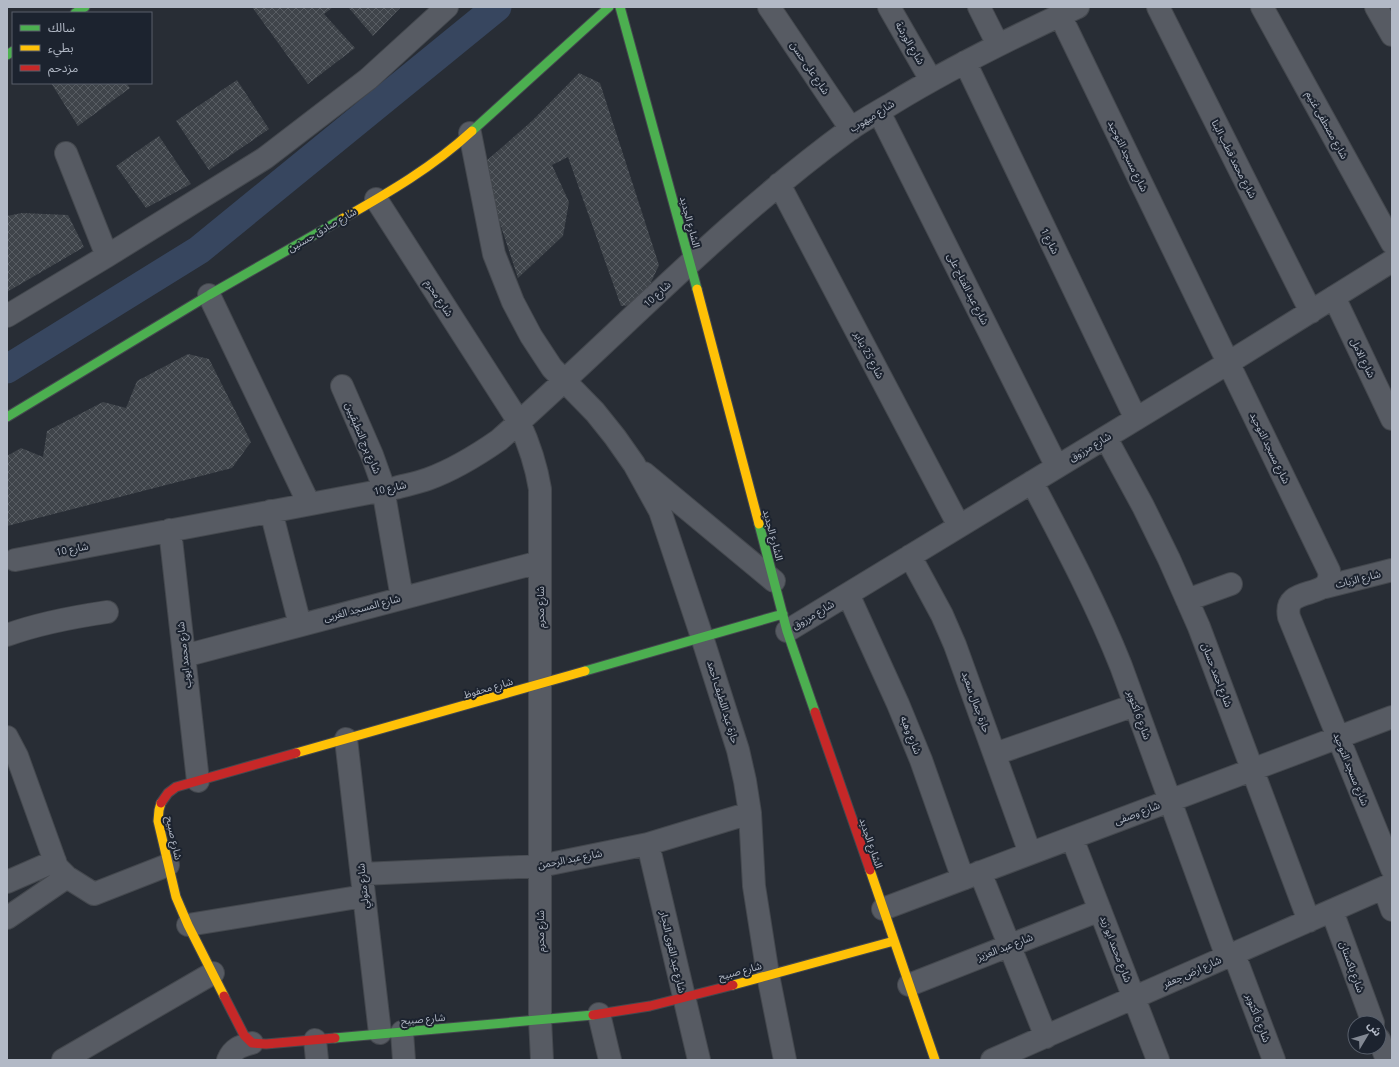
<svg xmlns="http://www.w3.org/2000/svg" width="1399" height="1067" font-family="Ubuntu,'Noto Sans Arabic',sans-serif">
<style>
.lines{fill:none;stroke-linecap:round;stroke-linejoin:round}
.canal{stroke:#37465f;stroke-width:29}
.building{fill:url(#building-cross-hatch)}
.street-casing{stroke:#44484e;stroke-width:24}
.fast-casing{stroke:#44484e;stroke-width:11}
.slow-casing{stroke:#44484e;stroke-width:11}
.jam-casing{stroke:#44484e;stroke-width:11}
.street{stroke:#575b63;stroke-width:22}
.fast{stroke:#4caf50;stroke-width:9}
.slow{stroke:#ffc107;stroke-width:9}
.jam{stroke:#c62828;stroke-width:9}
.labels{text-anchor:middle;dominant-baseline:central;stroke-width:4;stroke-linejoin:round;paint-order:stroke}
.street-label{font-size:10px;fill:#b2b9c6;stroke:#1c232f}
</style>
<defs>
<pattern id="building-cross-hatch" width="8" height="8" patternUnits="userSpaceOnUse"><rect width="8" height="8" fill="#3f444a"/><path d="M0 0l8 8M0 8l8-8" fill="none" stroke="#585d63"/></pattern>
</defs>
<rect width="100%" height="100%" fill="#282d35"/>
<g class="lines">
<path class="canal" d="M 7,369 L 199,250 L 497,7"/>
</g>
<path class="building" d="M 252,7 L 333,7 L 324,14 L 355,48 L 308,84 Z
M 348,7 L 401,7 L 373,36 Z
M 579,73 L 600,83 L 659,265 L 641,304 L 621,306 L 568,157 L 552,165 L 569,202 L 563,236 L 518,278 L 487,184 L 484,163 L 533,120 Z
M 237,80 L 269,129 L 209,170 L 176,121 Z
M 51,83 L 126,83 L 130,88 L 78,126 Z
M 159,136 L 191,184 L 146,208 L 116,166 Z
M 22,213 L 68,215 L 84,247 L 7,292 L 7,216 Z
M 188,354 L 209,359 L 251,442 L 232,468 L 7,526 L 7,456 L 21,448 L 43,457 L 47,431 L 103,402 L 126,408 L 137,381 Z"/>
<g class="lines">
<defs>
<path id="street" d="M 769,7 L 851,129
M 889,7 L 931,80
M 979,7 L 998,45
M 1158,7 L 1311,312
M 1262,7 L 1392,243
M 1376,7 L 1392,35
M 1060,15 L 1329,571 C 1334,602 1282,583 1289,617 L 1392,869
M 965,62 L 1136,419
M 879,112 L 1057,467
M 470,133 L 494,254 L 513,302 L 531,336 L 552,368 L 595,412 L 615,437 L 634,464 L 660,511 L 702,637 L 738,750 L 745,781 L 750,813 L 754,886 L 768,975 L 785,1060
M 66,153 L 107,256
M 779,184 L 959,526
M 376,199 L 519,422 C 530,446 536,464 540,489 L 540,1019 L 542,1060
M 209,295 L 309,504
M 1334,297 L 1392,419
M 7,316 L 107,256 L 265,158 L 368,79 L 447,7
M 342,386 L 372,455 L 382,483 L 402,598
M 1106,438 L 1143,506 L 1169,559 L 1199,627 L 1309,921
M 644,473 L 774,581
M 1032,482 C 1064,543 1096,603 1121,666 L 1227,957
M 271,511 L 300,625
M 170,530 L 198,781
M 910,556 L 942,615 L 955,645 L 1030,853
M 15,560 L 395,488 C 406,485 417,483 428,479 C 453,470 476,456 499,440 C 616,337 723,222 849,130 C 863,120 878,112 893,103 C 952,67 1015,36 1078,7
M 1325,587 L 1392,570
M 848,594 L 898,704 L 921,760 L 963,879
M 1187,600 L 1231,584
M 787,631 L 1228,363 L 1392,261
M 7,635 C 40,623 73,617 107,612
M 184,656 L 540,562
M 7,737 L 17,756 L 57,867 L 67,877 L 94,894 L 168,865
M 346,739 L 380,1033
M 995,754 L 1135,705
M 1072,838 L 1158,1060
M 648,844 L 699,1060
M 980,872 L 1046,1037
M 362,874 L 540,866 L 648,844 L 750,813
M 7,882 L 55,861
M 1384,888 L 1392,910
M 883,909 L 1392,717
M 1332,911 L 1373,1023
M 7,918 L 67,877
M 188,925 L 364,896
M 1234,954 L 1274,1060
M 909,985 L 1100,910
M 599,1014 L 610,1060
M 402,1032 L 404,1060
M 1379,1039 L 1387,1060
M 315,1040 L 317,1060
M 63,1060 L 213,973
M 228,1060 C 233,1048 241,1046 252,1043
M 992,1060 L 1392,884"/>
<path id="fast" d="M 620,7 L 697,289
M 75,13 L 85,7
M 7,55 L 13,51
M 472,131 L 609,7
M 7,417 L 209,295 L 342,219
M 759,524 L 787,631 L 815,712
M 585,671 L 783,614
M 335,1038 L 593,1015"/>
<path id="slow" d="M 342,219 C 388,193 433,167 472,131
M 697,289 L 759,524
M 296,753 L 585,671
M 161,803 L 159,810 L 158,821 L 176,897 L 188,925 L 224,996
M 870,870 L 935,1060
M 733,985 L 894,941"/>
<path id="jam" d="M 815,712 L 870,870
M 161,803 L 168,793 L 176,787 L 296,753
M 224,996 L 244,1035 L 252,1043 L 266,1044 L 335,1038
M 593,1015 L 650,1006 L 733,985"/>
</defs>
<use href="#street" class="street-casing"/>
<use href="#fast" class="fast-casing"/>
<use href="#slow" class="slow-casing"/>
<use href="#jam" class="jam-casing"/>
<use href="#street" class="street"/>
<use href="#fast" class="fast"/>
<use href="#slow" class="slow"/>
<use href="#jam" class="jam"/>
</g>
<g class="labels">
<g class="street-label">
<text transform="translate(910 43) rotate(60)">شارع الورشة</text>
<text transform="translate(810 68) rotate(56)">شارع على حسن</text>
<text transform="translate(872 116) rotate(-32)">شارع ميهوب</text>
<text transform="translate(1327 125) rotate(61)">شارع مصطفى غنيم</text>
<text transform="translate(1128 156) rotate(64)">شارع مسجد التوحيد</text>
<text transform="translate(1234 159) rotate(63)">شارع محمد قطب البنا</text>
<text transform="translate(690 222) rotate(75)">الشارع الجديد</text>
<text transform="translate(322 230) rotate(-30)">شارع صادق حسنين</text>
<text transform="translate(1050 241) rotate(64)">شارع 1</text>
<text transform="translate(968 289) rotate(63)">شارع عبد الفتاح على</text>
<text transform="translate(657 294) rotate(-43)">شارع 10</text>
<text transform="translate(439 298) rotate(57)">شارع محرم</text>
<text transform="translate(869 355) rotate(62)">شارع 25 يناير</text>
<text transform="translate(1363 358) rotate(64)">شارع الامل</text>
<text transform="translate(363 438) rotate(67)">شارع برج التطبقيين</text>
<text transform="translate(1090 447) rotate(-31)">شارع مرزوق</text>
<text transform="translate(1270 448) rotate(64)">شارع مسجد التوحيد</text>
<text transform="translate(390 488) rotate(-12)">شارع 10</text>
<text transform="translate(773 535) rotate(75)">الشارع الجديد</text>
<text transform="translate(72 549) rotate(-11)">شارع 10</text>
<text transform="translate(1358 579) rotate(-14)">شارع الزيات</text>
<text transform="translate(540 607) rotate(-90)">شارع محرم</text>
<text transform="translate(362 608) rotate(-15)">شارع المسجد الغربى</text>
<text transform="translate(813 615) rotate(-31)">شارع مرزوق</text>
<text transform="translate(184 655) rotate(-96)">شارع محمد ايوب</text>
<text transform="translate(1217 675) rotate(69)">شارع احمد حسان</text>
<text transform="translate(488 688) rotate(-16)">شارع محفوظ</text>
<text transform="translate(723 702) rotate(73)">حارة عبد اللطيف احمد</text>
<text transform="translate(976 702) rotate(70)">حارة جمال سعيد</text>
<text transform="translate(1139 715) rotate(70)">شارع 6 أكتوبر</text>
<text transform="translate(911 735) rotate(68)">شارع وهبه</text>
<text transform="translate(1351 769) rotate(68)">شارع مسجد التوحيد</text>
<text transform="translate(1137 813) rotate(-21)">شارع وصفى</text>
<text transform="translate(174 838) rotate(78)">شارع صبيح</text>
<text transform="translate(871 843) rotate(71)">الشارع الجديد</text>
<text transform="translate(570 859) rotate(-11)">شارع عبد الرحمن</text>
<text transform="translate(363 886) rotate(-96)">شارع متولي</text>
<text transform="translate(540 931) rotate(-90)">شارع محرم</text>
<text transform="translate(1005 947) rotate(-21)">شارع عبد العزيز</text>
<text transform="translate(1116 949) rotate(69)">شارع محمد ابو زيد</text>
<text transform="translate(673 952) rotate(77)">شارع عبد القوى النجار</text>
<text transform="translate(1352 967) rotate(70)">شارع باكستان</text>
<text transform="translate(740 971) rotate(-15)">شارع صبيح</text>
<text transform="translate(1192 972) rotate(-24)">شارع ارض جعفر</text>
<text transform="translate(1258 1018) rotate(69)">شارع 6 أكتوبر</text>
<text transform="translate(423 1019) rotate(-5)">شارع صبيح</text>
</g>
</g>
<rect width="1399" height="1067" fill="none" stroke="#b2b9c6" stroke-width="16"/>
<rect x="12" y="12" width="140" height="72" fill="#1c232f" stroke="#585f6b"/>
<rect x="20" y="25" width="20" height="6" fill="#4caf50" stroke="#585f6b"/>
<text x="48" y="32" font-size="12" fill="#b2b9c6">سالك</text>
<rect x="20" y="45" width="20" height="6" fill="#ffc107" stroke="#585f6b"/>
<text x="48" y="52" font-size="12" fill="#b2b9c6">بطيء</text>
<rect x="20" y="65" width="20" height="6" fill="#c62828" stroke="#585f6b"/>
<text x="48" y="72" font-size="12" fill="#b2b9c6">مزدحم</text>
<g transform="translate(1367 1035) rotate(52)"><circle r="19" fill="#1c232f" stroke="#585f6b"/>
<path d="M0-3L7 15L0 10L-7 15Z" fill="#828893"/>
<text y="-6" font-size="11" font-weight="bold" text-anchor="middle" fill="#b2b9c6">ش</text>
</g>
</svg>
